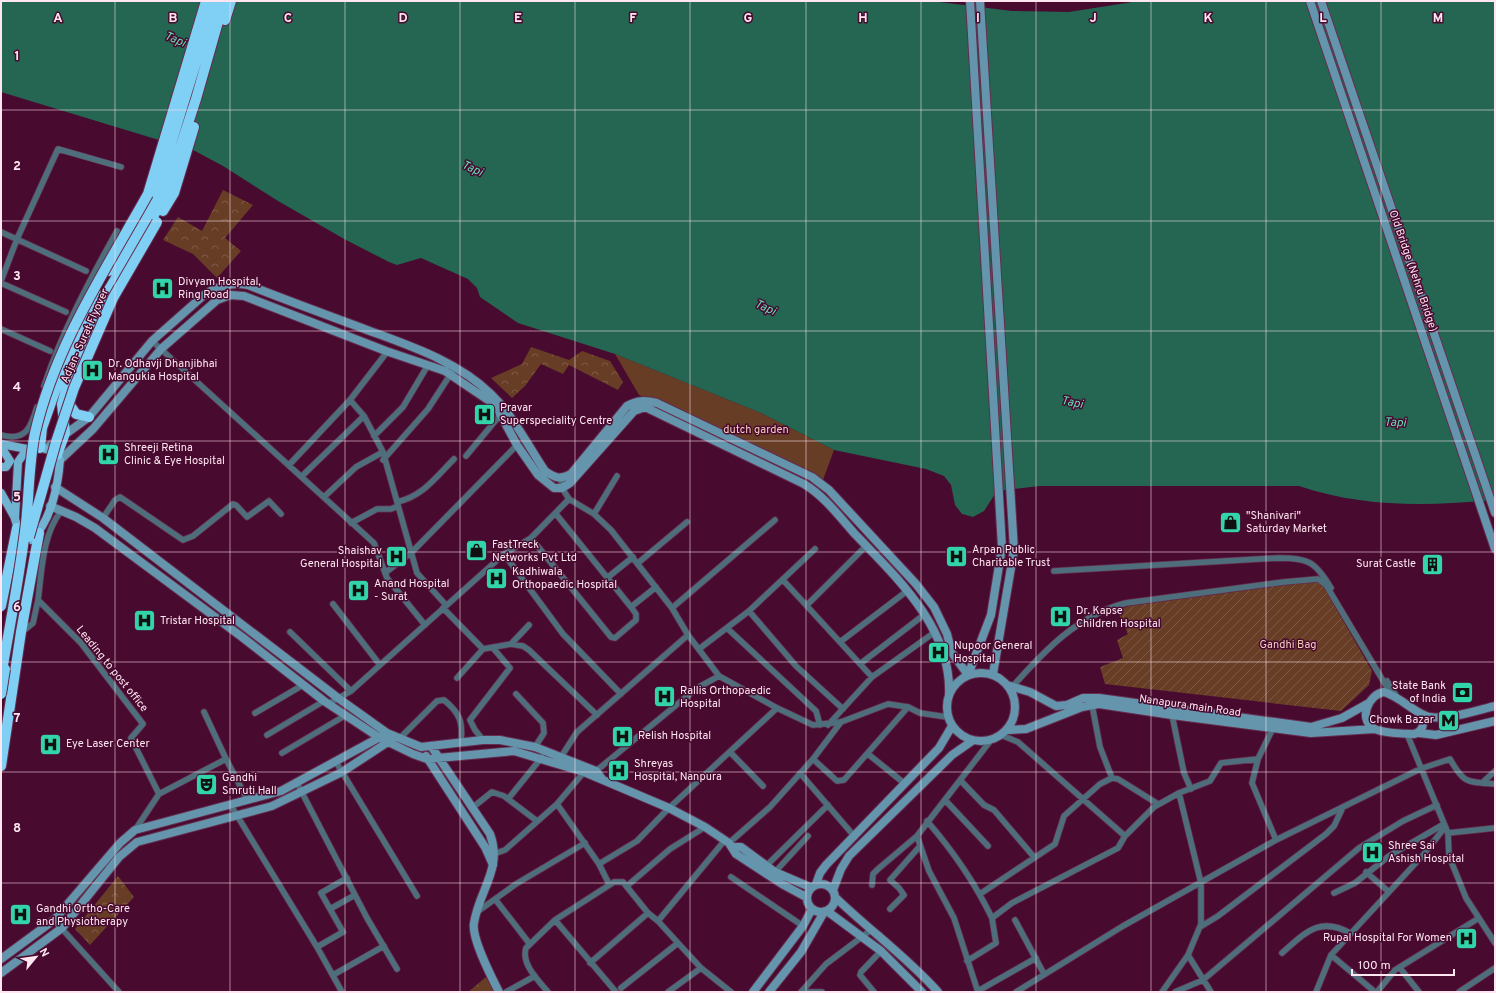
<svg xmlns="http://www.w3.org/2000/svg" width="1496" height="993" font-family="Overpass,sans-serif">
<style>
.green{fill:#683d25}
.forest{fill:url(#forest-crowns)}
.garden{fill:url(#garden-furrows)}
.water{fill:#246652}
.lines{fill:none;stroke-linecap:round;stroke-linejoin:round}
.street-casing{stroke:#652d4e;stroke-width:7}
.secondary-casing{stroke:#652d4e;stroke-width:10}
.primary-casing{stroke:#652d4e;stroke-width:10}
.highway-casing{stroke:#652d4e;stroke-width:12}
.street{stroke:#4f6e7c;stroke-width:5.5}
.secondary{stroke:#6495ad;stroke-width:8}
.primary{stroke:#73b3d2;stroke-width:8}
.highway{stroke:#80cff4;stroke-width:10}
.highway-bridge-casing{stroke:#652d4e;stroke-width:12;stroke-linecap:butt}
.highway-bridge{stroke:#80cff4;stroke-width:10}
.grid{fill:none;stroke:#ffe6f1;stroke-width:1;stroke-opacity:0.55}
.labels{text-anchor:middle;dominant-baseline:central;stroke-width:3;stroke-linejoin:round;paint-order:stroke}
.street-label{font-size:11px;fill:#ffe6f1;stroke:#480a2f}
.poi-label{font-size:11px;fill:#ffe6f1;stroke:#480a2f;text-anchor:start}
.park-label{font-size:11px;fill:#f4cfbb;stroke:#480a2f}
.water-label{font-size:12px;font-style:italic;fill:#66dfb9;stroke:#480a2f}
.grid-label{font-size:13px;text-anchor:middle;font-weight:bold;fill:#ffe6f1;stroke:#480a2f;stroke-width:3;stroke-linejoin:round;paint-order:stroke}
</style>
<defs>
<pattern id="forest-crowns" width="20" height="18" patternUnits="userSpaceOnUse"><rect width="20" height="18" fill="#683d25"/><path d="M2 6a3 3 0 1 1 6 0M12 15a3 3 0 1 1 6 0" fill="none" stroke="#7f5945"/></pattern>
<pattern id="garden-furrows" width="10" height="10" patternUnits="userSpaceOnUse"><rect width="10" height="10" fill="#683d25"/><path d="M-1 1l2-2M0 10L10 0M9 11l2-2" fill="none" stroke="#7f5945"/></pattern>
</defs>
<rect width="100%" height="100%" fill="#480a2f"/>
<path class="green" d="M 615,354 L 761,413 L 834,450 L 823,480 L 639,395 Z"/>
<path class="forest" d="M 223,190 L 253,205 L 225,238 L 241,251 L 217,278 L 193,254 L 163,240 L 178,217 L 202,231 Z
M 531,347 L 569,360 L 582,351 L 610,361 L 623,382 L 618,390 L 569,365 L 563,374 L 541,364 L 525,386 L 512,398 L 491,378 L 522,364 Z
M 118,876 L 134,897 L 90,945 L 75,929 Z
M 486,977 L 494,992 L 468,992 Z"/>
<path class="garden" d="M 1314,581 L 1322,584 L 1372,671 L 1369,685 L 1341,711 L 1105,684 L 1100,667 L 1123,658 L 1117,640 L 1128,634 L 1117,610 L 1129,606 Z"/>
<path class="water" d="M 1,1 L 931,1 L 1012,11 L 1069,12 L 1139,1 L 1495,1 L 1495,500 C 1427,506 1365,508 1299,486 L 1040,486 L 997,491 L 984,511 L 973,517 L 962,514 L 955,505 L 951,485 L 944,476 L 926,469 L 834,450 L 761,413 L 615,354 L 518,323 L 480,297 L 477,288 L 468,279 L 421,258 L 397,265 L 389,262 L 346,240 L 278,201 L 223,166 L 195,151 L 1,92 Z"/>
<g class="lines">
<defs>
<path id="street" d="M 1,232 L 86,271
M 1,281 L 17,239 L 58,149 L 121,167
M 1,283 L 66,312
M 1,329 L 50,351
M 152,341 L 374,543 L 387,578 L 425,625
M 44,386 C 62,332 89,281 117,231
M 350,400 L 364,416 L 383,452 L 417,573 L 446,605
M 1,435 C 26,442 31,427 37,407
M 374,436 L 403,407 L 428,365
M 466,456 L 501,414
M 383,460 L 428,409 L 452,372
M 289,465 L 350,400 L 387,352
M 302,476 L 364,416
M 561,478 L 562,488 L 569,499 L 594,514 L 611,530 L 672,608 L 688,635 L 719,676 L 777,708 L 813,725 L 841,722 L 888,704 L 908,707 L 920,713 L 947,717
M 324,497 L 356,467 L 383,452
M 397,502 C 423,496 435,478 454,459
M 594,514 L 617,476
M 103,518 L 115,500 L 120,497 L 183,540 L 193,536 L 233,504 L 236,505 L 247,517 L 269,501 L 281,514
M 351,523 L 377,509 L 391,509 L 398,506
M 531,538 L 611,637 L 615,638 L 636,620 L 636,614 L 631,607 L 556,514
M 504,554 L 563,634 L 621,694
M 638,563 L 687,522
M 1054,571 L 1278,558 C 1308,558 1315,561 1331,588
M 385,573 L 412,552 L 517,445
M 607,578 L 633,557
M 783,580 L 872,677
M 38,600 C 42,570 42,536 61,511
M 333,604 L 380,665
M 807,605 L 866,546
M 631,607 L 656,587
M 443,608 L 483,649
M 672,608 L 775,520
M 749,611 L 796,666 L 843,709
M 728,629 L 816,711 L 820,725
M 22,632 L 33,623 L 38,600 L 81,643 L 143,724 L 131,738 L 159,794 L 135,830
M 290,632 L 351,691
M 840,642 L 907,591
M 511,644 L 529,625
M 699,649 L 749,611 L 815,549
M 860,664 L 925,614
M 457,678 L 483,649 L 511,644 L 523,646 L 529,650 L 597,715
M 1387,681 L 1397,697
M 1013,686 C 1045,650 1078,615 1126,603 L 1284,582 L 1318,579 L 1326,585 L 1391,694
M 516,694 L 543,723 L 544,733 L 535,747
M 328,704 L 351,691 L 504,554 L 531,538 L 569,499
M 1092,705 L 1100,747 L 1112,778
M 204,712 L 226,759 L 247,799
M 255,713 L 303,685
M 1172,715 L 1184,773 L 1191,789
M 828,725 L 872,677 L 935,632
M 1273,728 L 1258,759 L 1252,783 L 1276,840
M 1407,734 L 1448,833 L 1449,856 L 1466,898 L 1495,943
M 267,735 L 324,701
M 1001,735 L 1018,742 L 1125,836
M 399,739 L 437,701 L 444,700 C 460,713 463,722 461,742
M 483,740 L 475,730 L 470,720 L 510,668 L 493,648
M 730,752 L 763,786
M 282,753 L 346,715
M 868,754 L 904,783
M 561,757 L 577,732 L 688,635
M 813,759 L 837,781 L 844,780 L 908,707
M 336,762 L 417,896
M 800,773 L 855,837
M 961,781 L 984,805 L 994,810 L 1034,857
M 297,783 L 367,918 L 397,969
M 1482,783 L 1495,771
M 159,794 L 226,759
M 508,799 L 542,757
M 945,800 L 988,846
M 230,804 L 317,947 L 342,992
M 557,804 L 599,864 L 609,884
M 472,808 L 492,792 L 504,796 L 537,821
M 927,821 C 953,851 975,883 992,918
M 1448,833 L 1495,828
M 729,843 L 770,807 L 813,759 L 841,722
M 491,855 L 505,850 L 557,804 L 584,772 L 596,771 L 697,688 L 719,676
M 599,864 L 637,841 L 669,808 L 777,708
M 766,866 L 828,805
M 775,872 L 808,836
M 1366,872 L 1389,892
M 731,877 L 803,926
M 872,885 L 873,874 L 878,869 L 917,836
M 627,886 L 670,849 L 705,827
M 1334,893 L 1355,883 L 1389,856 L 1444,824
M 980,894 L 1055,844 L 1064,816 L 1100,784 L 1112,778 L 1118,779 L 1158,804
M 495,899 L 529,943
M 330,909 L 355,895
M 890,909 L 904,895 L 899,888 L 890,880 L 920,846
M 477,912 L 516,884 L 585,843
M 54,920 L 119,992
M 555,920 L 616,992
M 1015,920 L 1044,974
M 658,921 L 725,840
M 1200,927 L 1218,916 L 1326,834 L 1334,826 L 1343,807
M 317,947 L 343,932 L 321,893 L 347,878
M 1282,953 C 1305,933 1319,916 1350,933
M 1188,955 L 1211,992
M 1331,955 L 1375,992
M 967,961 L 996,943 L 992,918 L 1012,903 L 1118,848 L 1125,836 L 1154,807 L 1179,793 L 1210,781 L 1221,763 L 1258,759
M 590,963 L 648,913
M 1400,968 L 1419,992
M 333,975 L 384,946
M 621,988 L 678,943 L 701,968 L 731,992
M 978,991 L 1036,958
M 506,992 L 535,976
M 548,992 C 538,980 521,964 526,948 L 555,920 L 614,882 L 623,882 L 648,913 L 658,921 L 678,943
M 668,992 L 701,968
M 801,992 L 826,964 L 871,930
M 801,992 L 822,992
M 874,992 L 860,975 L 861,972 L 881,951
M 978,992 L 954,918 L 929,871 L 917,836 L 991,740
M 1016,992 L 1123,926 L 1276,840 L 1420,769 L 1450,759 C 1464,784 1467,782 1495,784
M 1162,992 L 1188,955 L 1201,924 L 1201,883 L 1179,793
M 1175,992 L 1203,980 L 1359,848 L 1403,821 L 1437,805
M 1316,992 L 1331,955 L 1424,854 L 1445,827
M 1377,992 L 1395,970 L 1479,918
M 1459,992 L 1495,968"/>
<path id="secondary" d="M 980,1 L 1014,550 L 993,674
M 1310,1 L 1495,549
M 1321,1 L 1495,513
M 45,449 L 89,417 L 152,341 L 204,295 C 217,286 232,282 248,285 C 286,300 324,314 362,328 C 407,345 456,360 491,394 C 513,415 528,446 545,471 C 555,478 560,480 571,474 L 627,406 C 637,400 645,400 657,403 L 812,477 L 829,490 L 916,584 L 934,607 L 947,634 L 952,653 L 968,675
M 60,460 L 93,429 L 161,349 L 217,300 L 230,295 L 244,296 L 386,351 L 445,371 L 488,400 L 498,410 L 517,445 L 538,475 L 554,488 L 562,488 L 570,483 L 634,411 L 645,407 L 804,484 C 824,496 839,516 854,533 C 897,578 952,628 949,695
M 55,487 L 103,518 L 338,698 L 387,733 L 421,747 L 483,740 L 500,740 L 535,747 L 596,771 L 602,779
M 50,506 L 76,517 L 95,528 L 242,637 L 324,701 L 380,738 L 413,754 L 427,759 L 514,751 L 584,772 L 669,808 L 705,827 L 729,843 L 736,854 L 782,884 L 806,897
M947 707a34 34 0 1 1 68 0a34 34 0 1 1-68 0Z
M 968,675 L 991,615 L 1002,547 L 970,1
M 1007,685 L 1030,692 L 1056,706 L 1067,705 L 1083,698 L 1099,698 L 1311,727 L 1342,718 L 1367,704
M 1423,715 C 1424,724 1423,732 1414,734 C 1405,734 1380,733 1373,728 C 1358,718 1369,694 1384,692 C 1400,697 1410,709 1424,715 C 1440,723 1478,710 1495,706
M 1007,730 L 1026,729 L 1082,707 L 1099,704 L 1172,715 L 1311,733 L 1374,729
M 1419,733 L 1436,735 L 1495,721
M 431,746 L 490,834 C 503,869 479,890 474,923 C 471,938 492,978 499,992
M 426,756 L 485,847 L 493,865
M 732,847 L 741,847 L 775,872 L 810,887
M807 898a14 14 0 1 1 28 0a14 14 0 1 1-28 0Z
M 816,884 L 820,873 L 826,865 L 939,748 L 952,726
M 833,890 L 841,869 L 849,856 L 952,755 L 972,741
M 835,897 C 869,930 907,957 938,992
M 827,911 L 881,951 L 922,992
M 1,959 L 54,920 L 120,843 L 135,830 L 281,791 L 382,736
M 1,973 L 62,928 L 119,857 L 137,842 L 272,806 L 342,772 L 391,740
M 753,992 L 803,926 L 812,909
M 769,992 L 801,952 L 824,912"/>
<path id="primary" d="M 1,444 L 27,449
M 1,447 L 10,461 L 6,467 L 1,467
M 37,447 C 46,448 56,452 60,460 C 58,486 51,522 31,540 L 20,535 L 15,519 L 18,462 L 27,449 Z
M 1,493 L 15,518"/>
<path id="highway" d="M 225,20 L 231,1
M 148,194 L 206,1
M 163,211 L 174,193 L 194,127
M 109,271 L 155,195 L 215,1
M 65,398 L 76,414 L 89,417
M 40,448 L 42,428 L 59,380 L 96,293
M 57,455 L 65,433 L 62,404 L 70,376 L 108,291 L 163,200 L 196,99 L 224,1
M 1,606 L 17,528
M 1,766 L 21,632 L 39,533"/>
</defs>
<use href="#street" class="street-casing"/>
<use href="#secondary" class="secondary-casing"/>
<use href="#primary" class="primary-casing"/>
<use href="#highway" class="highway-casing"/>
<use href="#street" class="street"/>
<use href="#secondary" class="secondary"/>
<use href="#primary" class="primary"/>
<use href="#highway" class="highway"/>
<defs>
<path id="highway-bridge" d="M 29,537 L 56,442 L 74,388 L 113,298 L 157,222
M 1,676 C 10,625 20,574 26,523 C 29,495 29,461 35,433 C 55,346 105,271 148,194
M 1,694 L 5,669"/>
</defs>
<use href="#highway-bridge" class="highway-bridge-casing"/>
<use href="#highway-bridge" class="highway-bridge"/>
</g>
<path class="grid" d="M 115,1 L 115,992M 230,1 L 230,992M 345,1 L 345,992M 460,1 L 460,992M 575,1 L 575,992M 690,1 L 690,992M 806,1 L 806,992M 921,1 L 921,992M 1036,1 L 1036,992M 1151,1 L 1151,992M 1266,1 L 1266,992M 1381,1 L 1381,992M 1,110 L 1495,110M 1,221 L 1495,221M 1,331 L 1495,331M 1,441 L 1495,441M 1,552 L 1495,552M 1,662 L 1495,662M 1,772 L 1495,772M 1,883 L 1495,883"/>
<defs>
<symbol id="hospital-square" viewBox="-11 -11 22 22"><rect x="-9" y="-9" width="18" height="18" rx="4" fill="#32d4a9" stroke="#480a2f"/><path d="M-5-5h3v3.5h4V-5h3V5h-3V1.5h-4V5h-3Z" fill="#111"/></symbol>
<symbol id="shop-square" viewBox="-11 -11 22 22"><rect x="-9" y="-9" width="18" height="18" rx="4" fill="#32d4a9" stroke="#480a2f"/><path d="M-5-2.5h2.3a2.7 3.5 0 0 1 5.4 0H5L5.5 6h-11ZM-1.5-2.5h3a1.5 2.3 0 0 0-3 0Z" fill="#111"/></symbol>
<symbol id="building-square" viewBox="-11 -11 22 22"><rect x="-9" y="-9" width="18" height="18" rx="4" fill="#32d4a9" stroke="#480a2f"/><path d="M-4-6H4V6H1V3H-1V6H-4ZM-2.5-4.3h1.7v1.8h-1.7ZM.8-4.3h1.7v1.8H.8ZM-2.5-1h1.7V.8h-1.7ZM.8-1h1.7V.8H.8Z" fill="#111"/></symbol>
<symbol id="bank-square" viewBox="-11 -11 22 22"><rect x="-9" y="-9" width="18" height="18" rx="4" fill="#32d4a9" stroke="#480a2f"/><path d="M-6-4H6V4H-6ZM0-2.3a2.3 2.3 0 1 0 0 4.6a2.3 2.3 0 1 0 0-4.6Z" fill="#111"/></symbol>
<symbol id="metro-square" viewBox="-11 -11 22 22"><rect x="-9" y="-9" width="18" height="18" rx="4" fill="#32d4a9" stroke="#480a2f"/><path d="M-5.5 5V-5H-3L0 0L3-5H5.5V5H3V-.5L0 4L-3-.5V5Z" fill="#111"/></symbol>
<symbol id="theatre-square" viewBox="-11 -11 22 22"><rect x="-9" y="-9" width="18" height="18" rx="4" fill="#32d4a9" stroke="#480a2f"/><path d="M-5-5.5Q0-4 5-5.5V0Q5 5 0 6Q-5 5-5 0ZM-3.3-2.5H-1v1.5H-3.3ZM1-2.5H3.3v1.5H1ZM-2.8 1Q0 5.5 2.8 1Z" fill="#111"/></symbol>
</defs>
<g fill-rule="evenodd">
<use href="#hospital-square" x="150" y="276" width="25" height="25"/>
<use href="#hospital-square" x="80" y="358" width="25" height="25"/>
<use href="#hospital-square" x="472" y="402" width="25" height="25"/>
<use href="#hospital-square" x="96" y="442" width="25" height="25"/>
<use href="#shop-square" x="1218" y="510" width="25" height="25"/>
<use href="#shop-square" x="464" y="538" width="25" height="25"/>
<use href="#hospital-square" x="944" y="544" width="25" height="25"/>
<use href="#hospital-square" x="384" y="544" width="25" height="25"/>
<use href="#building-square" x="1420" y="552" width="25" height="25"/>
<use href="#hospital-square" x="484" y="566" width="25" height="25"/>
<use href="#hospital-square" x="346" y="578" width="25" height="25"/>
<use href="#hospital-square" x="1048" y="604" width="25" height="25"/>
<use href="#hospital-square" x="132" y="608" width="25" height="25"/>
<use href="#hospital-square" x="926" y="640" width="25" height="25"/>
<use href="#bank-square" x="1450" y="680" width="25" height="25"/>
<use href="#hospital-square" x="652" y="684" width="25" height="25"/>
<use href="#metro-square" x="1436" y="708" width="25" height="25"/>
<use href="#hospital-square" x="610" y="724" width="25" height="25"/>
<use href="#hospital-square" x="38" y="732" width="25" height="25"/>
<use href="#hospital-square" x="606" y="758" width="25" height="25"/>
<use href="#theatre-square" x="194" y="772" width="25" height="25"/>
<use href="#hospital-square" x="1360" y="840" width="25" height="25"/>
<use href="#hospital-square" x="8" y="902" width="25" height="25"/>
<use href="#hospital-square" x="1454" y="926" width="25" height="25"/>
</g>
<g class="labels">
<g class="street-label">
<text transform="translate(1413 271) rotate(71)">Old Bridge (Nehru Bridge)</text>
<text transform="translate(85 336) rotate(-66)">Adjan- Surat Flyover</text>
<text transform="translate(112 669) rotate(51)">Leading to post office</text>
<text transform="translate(1190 706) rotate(8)">Nanapura main Road</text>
</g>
<g class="poi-label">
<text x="178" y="282">Divyam Hospital,<tspan x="178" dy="13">Ring Road</tspan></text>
<text x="108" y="364">Dr. Odhavji Dhanjibhai<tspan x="108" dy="13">Mangukia Hospital</tspan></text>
<text x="500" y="408">Pravar<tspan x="500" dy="13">Superspeciality Centre</tspan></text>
<text x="124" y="448">Shreeji Retina<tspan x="124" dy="13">Clinic &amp; Eye Hospital</tspan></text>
<text x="1246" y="516">"Shanivari"<tspan x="1246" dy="13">Saturday Market</tspan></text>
<text x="492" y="545">FastTreck<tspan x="492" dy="13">Networks Pvt Ltd</tspan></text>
<text x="972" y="550">Arpan Public<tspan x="972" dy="13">Charitable Trust</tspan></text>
<text x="382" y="551" text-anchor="end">Shaishav<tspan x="382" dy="13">General Hospital</tspan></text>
<text x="1416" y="564" text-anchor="end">Surat Castle</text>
<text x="512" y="572">Kadhiwala<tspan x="512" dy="13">Orthopaedic Hospital</tspan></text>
<text x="374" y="584">Anand Hospital<tspan x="374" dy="13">- Surat</tspan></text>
<text x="1076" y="611">Dr. Kapse<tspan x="1076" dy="13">Children Hospital</tspan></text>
<text x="160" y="621">Tristar Hospital</text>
<text x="954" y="646">Nupoor General<tspan x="954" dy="13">Hospital</tspan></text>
<text x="1446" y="686" text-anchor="end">State Bank<tspan x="1446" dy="13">of India</tspan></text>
<text x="680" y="691">Rallis Orthopaedic<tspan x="680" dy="13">Hospital</tspan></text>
<text x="1434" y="720" text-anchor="end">Chowk Bazar</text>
<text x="638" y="736">Relish Hospital</text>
<text x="66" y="744">Eye Laser Center</text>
<text x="634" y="764">Shreyas<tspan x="634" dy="13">Hospital, Nanpura</tspan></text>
<text x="222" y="778">Gandhi<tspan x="222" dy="13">Smruti Hall</tspan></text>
<text x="1388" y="846">Shree Sai<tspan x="1388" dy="13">Ashish Hospital</tspan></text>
<text x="36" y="909">Gandhi Ortho-Care<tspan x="36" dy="13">and Physiotherapy</tspan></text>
<text x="1452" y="938" text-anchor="end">Rupal Hospital For Women</text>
</g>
<g class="park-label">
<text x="756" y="430">dutch garden</text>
<text x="1288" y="645">Gandhi Bag</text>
</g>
<g class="water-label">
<text transform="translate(175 40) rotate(23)">Tapi</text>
<text transform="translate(472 169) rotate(25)">Tapi</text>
<text transform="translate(765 308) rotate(25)">Tapi</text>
<text transform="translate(1072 403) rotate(11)">Tapi</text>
<text transform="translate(1395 423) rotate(3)">Tapi</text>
</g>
</g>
<g class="grid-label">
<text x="58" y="22">A</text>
<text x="173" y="22">B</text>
<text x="288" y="22">C</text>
<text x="403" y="22">D</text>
<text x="518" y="22">E</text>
<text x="633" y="22">F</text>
<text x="748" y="22">G</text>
<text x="863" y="22">H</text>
<text x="978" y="22">I</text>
<text x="1093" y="22">J</text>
<text x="1208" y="22">K</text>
<text x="1323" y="22">L</text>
<text x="1438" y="22">M</text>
<text x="17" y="60">1</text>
<text x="17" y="170">2</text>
<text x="17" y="280">3</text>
<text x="17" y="391">4</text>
<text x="17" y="501">5</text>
<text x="17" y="611">6</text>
<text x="17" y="722">7</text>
<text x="17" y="832">8</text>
</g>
<rect width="1496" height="993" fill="none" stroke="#ffe6f1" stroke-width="4"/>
<g transform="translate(36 957) rotate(61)" stroke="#480a2f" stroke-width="3" paint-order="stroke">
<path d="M0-3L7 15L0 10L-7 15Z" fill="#ffe6f1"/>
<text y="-6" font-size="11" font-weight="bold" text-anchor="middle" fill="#ffe6f1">N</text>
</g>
<path d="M1352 969v6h102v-6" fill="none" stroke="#ffe6f1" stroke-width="2"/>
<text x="1358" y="969" font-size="12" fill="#ffe6f1" stroke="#480a2f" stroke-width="3" paint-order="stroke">100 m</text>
</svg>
